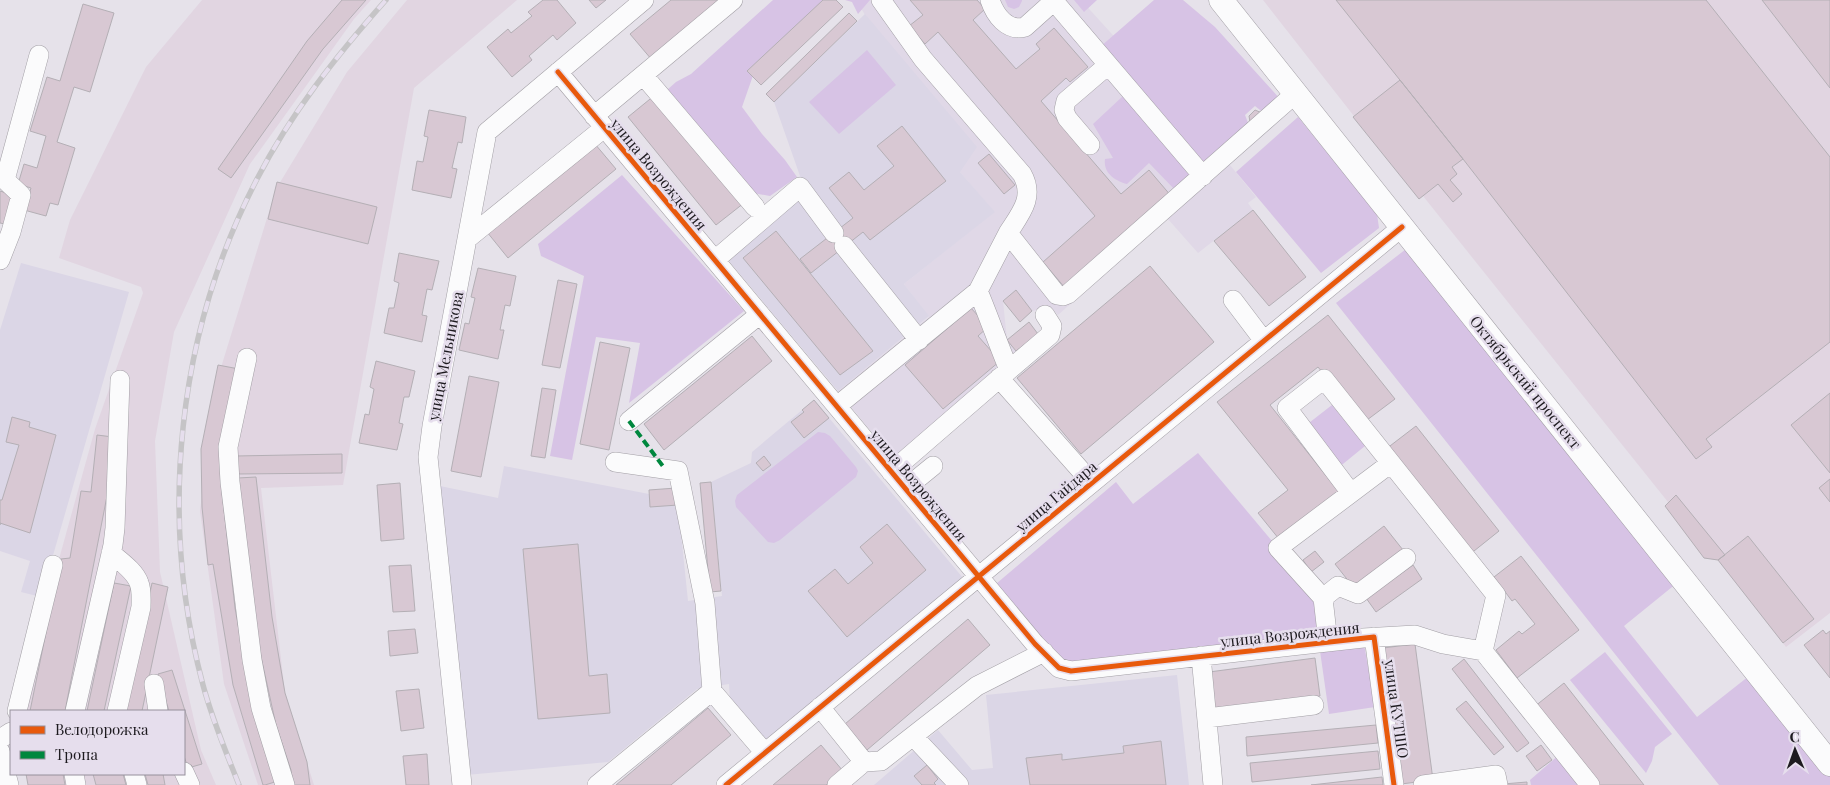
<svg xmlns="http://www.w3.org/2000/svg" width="1830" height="785" font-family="'Playfair Display',serif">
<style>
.built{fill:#e0d8e7}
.industrial{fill:#e1d5e1}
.education{fill:#dbd6e6}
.green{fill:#d7c3e5}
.building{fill:#d8c8d3;stroke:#b4afb5}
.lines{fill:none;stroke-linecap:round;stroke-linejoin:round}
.minor-casing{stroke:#a29fa5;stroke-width:20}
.major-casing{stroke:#a29fa5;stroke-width:25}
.minor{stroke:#fbfbfc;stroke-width:19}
.major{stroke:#fbfbfc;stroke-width:24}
.rail-casing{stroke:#c5c4c6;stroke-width:5.5}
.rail{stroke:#e6deed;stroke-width:4;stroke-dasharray:11;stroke-linecap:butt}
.quiet{stroke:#00873e;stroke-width:4;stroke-dasharray:8 4;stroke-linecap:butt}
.cycleway-casing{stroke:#e6deed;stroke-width:8}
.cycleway{stroke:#e8590c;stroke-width:5}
.labels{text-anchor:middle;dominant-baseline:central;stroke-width:5;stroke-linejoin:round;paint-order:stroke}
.street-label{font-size:15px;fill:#1d1a1f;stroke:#e6deed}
</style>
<rect width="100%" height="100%" fill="#e6e2ea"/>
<path class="built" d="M 856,0 L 1081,0 L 1221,154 L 1256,197 L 1248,203 L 1253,210 L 1198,253 L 1167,218 L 1058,315 L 1051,307 L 1032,311 L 1015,291 L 1003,301 L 1007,340 L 1016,351 L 894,459 L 838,391 L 929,317 L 904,284 L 994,212 L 960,172 Z"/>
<path class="industrial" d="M 202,0 L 371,0 L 354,19 L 250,164 L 174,332 L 155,441 L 160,572 L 201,750 L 216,785 L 29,785 L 26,774 L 184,774 L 184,711 L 17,711 L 95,429 L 143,293 L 141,287 L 59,258 L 70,220 L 146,67 Z
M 407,0 L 517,0 L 414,88 L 343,485 L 261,488 L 285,693 L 314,785 L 258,785 L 224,684 L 200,511 L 215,387 L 276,189 L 347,72 Z
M 1263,0 L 1830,0 L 1830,613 L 1786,647 L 1718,560 L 1704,558 L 1665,506 L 1668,502 L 1423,196 L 1419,199 Z"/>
<path class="education" d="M 865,14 L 977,147 L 960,172 L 995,212 L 904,284 L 929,316 L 838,391 L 718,248 L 800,176 L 774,102 Z
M 21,263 L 129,292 L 41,597 L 21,592 L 30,561 L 0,551 L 0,330 Z
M 814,400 L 963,578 L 767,741 L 730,701 L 729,684 L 697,689 L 608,762 L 466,775 L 440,486 L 498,498 L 504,466 L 649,494 L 650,507 L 678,505 L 688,601 L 722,596 L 711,482 L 751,463 L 752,452 Z
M 1177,675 L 1189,785 L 874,785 L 938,730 L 972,770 L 993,768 L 986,695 Z"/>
<path class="green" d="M 773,0 L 832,0 L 756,67 L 742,107 L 762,134 L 785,160 L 797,177 L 770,196 L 753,193 L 667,90 L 676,82 L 691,74 Z
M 845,0 L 870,0 L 858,14 L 852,2 Z
M 1005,0 L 1022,0 L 1022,1 L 1019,7 L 1014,9 L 1008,7 Z
M 1074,0 L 1097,0 L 1084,12 Z
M 1154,0 L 1183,0 L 1215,27 L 1281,100 L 1265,114 L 1255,106 L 1245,115 L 1250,128 L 1204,167 L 1100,47 Z
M 867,50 L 896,85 L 839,134 L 809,102 Z
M 1123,96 L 1194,176 L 1177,192 L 1149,163 L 1127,184 C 1115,181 1103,173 1105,159 L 1113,158 L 1093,124 Z
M 1298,117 L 1377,214 L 1379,228 L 1321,273 L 1236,172 Z
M 622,175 L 744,311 L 629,403 L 640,343 L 596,337 L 572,460 L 550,456 L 584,276 L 541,256 L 538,244 Z
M 1410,246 L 1677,583 L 1624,626 L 1697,717 L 1749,676 L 1830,776 L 1830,785 L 1719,785 L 1336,303 Z
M 1332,405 L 1365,446 L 1338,468 L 1305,426 Z
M 818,432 L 825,433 L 830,436 L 856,467 L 858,471 L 856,477 L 780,540 L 774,543 L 768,542 L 736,507 L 735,501 L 737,495 Z
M 1198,453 L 1278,548 L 1323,598 L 1328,642 L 1363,638 L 1375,707 L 1329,714 L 1319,644 L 1071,671 L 990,589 L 1116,482 L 1133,504 Z
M 1605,652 L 1672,734 L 1655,747 L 1652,761 L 1646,773 L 1570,680 Z
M 1560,754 L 1583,785 L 1531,785 L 1530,780 Z"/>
<path class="building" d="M 342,0 L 366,0 L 323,49 L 231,178 L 218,169 L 307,41 Z
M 543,0 L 557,0 L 576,23 L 557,40 L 553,35 L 529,56 L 532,60 L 512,77 L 487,47 L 508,29 L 511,33 L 532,16 L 528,12 Z
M 589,0 L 606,0 L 596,8 Z
M 671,0 L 722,0 L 652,60 L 630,34 Z
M 823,0 L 836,0 L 843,7 L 761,85 L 747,71 Z
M 910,0 L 977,0 L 985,9 L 973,20 L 1016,69 L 1040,49 L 1036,44 L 1054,28 L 1088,67 L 1070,82 L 1066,78 L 1041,101 L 1121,194 L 1149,170 L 1172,197 L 1066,289 L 1043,262 L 1095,216 L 938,32 L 925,44 L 909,26 L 923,15 Z
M 1336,0 L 1706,0 L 1830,157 L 1830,342 L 1706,439 L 1712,447 L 1696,459 L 1463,159 Z
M 1762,0 L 1830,0 L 1830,88 Z
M 83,4 L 114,13 L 90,92 L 74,87 L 57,142 L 75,148 L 58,205 L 50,203 L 46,216 L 24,210 L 31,188 L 18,184 L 24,164 L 37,168 L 46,136 L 30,131 L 47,77 L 60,81 Z
M 849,13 L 857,21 L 774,102 L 766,94 Z
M 1400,80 L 1463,159 L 1452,167 L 1457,174 L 1450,180 L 1462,194 L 1453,202 L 1438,184 L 1419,199 L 1353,117 Z
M 655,95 L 744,203 L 716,225 L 628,117 Z
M 429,110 L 466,117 L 462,143 L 458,142 L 452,168 L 457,169 L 451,198 L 412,190 L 417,161 L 423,162 L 428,137 L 424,136 Z
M 1255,110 L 1262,113 L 1250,122 L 1249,116 Z
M 902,126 L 946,181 L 870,240 L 863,232 L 811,273 L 800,259 L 853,218 L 829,188 L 849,172 L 864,190 L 894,166 L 877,146 Z
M 595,144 L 616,169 L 508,258 L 487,232 Z
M 989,154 L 1015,185 L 1004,194 L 978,163 Z
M 277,182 L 377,207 L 368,244 L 268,219 Z
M 0,191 L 13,195 L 5,224 L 0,223 Z
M 1253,210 L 1306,277 L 1269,306 L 1214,241 Z
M 776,231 L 873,351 L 840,375 L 743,258 Z
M 399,253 L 439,261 L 432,290 L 427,289 L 422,315 L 427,316 L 422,342 L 384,333 L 389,308 L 394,308 L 399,283 L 394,281 Z
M 1150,266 L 1214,342 L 1081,454 L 1017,378 Z
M 478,268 L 516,276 L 510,306 L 505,305 L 500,330 L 504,330 L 498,359 L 459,350 L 465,323 L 469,324 L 475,298 L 471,297 Z
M 558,280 L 577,284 L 560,368 L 542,365 Z
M 1016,290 L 1032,311 L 1020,322 L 1003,301 Z
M 971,308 L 988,327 L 978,336 L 1000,361 L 943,409 L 905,365 Z
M 1328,315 L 1395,399 L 1363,423 L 1318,367 L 1270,405 L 1339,492 L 1279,539 L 1258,513 L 1288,490 L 1217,402 Z
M 1029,322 L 1038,334 L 1016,351 L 1007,340 Z
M 752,336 L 772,361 L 664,450 L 644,424 Z
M 600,342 L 630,348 L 609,450 L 580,444 Z
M 376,361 L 415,371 L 409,397 L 404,397 L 399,423 L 403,424 L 397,450 L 359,443 L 365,414 L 369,415 L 374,389 L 370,387 Z
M 218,365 L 239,369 L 222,492 L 235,608 L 246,669 L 278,781 L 265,785 L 263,785 L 233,685 L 213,564 L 208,565 L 202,507 L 201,449 Z
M 469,376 L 499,382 L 481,477 L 451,471 Z
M 542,388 L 556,390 L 545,458 L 531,456 Z
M 1830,393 L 1830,473 L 1791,425 Z
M 814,400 L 829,418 L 804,438 L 791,422 L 804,412 L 802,410 Z
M 12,417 L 30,422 L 29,427 L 56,435 L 30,533 L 0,523 L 0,525 L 0,500 L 2,500 L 19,445 L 6,442 Z
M 1416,426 L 1499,531 L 1469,555 L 1386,449 Z
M 97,435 L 113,437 L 107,496 L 65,711 L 30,711 L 61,559 L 70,558 L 81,491 L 91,492 Z
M 342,454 L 342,473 L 237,474 L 236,456 Z
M 764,456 L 771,465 L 763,471 L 756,463 Z
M 256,477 L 272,617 L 285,693 L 307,762 L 310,785 L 293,785 L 291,770 L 276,725 L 258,643 L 238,478 Z
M 1830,479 L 1830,502 L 1819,488 Z
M 711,482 L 721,591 L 710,592 L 700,483 Z
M 400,483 L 404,539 L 381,541 L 377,485 Z
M 676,488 L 678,505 L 650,507 L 649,490 Z
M 1676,495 L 1725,555 L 1718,560 L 1704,558 L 1665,506 Z
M 887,524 L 926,570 L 847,637 L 808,591 L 835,569 L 848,584 L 873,563 L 860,547 Z
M 1384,526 L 1403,550 L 1354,588 L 1335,564 Z
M 1748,536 L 1814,619 L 1783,643 L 1718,560 Z
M 578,544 L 589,676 L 607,674 L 610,713 L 538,719 L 523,549 Z
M 1315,551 L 1324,562 L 1311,572 L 1303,560 Z
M 1521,556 L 1579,630 L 1517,678 L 1496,650 L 1519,631 L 1522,634 L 1535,624 L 1515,599 L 1512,601 L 1494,577 Z
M 411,565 L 415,611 L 393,612 L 389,566 Z
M 1413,565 L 1422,579 L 1376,612 L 1366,598 Z
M 114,583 L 131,586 L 104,711 L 87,711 Z
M 152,583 L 168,587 L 142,711 L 125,711 Z
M 968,619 L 990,645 L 867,750 L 845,724 Z
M 415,629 L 418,653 L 390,656 L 388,631 Z
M 1823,630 L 1826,634 L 1830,631 L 1830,678 L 1804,645 Z
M 1415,644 L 1433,780 L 1401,784 L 1383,648 Z
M 1315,658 L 1320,696 L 1213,710 L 1209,672 Z
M 1464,659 L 1529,743 L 1517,752 L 1452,669 Z
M 172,670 L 202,764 L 188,768 L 184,756 L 184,711 L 169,711 L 158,674 Z
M 1564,683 L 1644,785 L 1595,785 L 1534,707 Z
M 419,689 L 424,728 L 401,731 L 396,691 Z
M 1466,701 L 1504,747 L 1494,755 L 1456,709 Z
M 708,708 L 731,735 L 671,785 L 616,785 Z
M 1376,725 L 1378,743 L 1247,756 L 1246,737 Z
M 1161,741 L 1166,785 L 1030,785 L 1026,758 L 1062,754 L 1062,760 L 1124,753 L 1123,746 Z
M 821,745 L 843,771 L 826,785 L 773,785 Z
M 1541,745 L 1552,760 L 1537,771 L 1526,756 Z
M 1378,751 L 1380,769 L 1252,782 L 1250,763 Z
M 427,754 L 429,785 L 406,785 L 403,756 Z
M 927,765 L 938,779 L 934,783 L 936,785 L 922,785 L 914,776 Z
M 26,774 L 63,774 L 65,785 L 28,785 Z
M 93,774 L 123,774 L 126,785 L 96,785 Z
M 145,774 L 163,774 L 165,785 L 148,785 Z
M 1382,777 L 1383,785 L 1311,785 Z
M 1527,782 L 1527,785 L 1503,785 L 1503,784 Z"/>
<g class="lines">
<defs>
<path id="minor" d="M 881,0 L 923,59 L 1022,174 C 1035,197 1021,213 1008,233 L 1057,295 L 1063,296 L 1068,294 L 1296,93
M 990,0 C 995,15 1007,32 1025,27 L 1054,1
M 1053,0 L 1203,176
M 558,72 L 1035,644 L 1059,668 L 1071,671 L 1363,638 L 1415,635 L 1443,644 L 1483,651
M 643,75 L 755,207
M 594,116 L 733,0
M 1090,145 L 1067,118 L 1064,110 L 1066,101 L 1108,65
M 467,239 L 604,128
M 844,246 L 919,340
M 0,260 L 11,232 L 21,195 L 5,180 L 39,55
M 715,260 L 800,187 L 834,233
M 978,291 L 1008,233
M 1233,300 L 1264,341
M 247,358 L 228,447 L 230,482 L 252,660 L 261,708 L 285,785
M 1009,370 L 1050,335 L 1052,326 L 1045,315
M 999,378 L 1092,483
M 837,406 L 978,291 C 989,317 998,344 1009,370 L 891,472
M 629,421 L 760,314
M 615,462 L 678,471 L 705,603 L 712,691 L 765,753
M 906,488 L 933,466
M 1351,493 L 1287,408 L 1324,379 L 1496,595 L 1483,651 L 1590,785
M 111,553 C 120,561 135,571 139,583 C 142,590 141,600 141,607 L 117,711
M 1323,598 L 1338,586 L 1358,594 L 1406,558
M 1374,637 L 1394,785
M 1328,642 L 1323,598 L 1278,548 L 1391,463
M 1201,656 L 1213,785
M 154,684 L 158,711
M 820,707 L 864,762
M 17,711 L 53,565
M 75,711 L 113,545 L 115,528 L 120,380
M 1207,718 L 1314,705
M 913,736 L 959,785
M 0,739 L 11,732
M 0,751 L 9,785
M 184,772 L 190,785
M 74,774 L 76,785
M 134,774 L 137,785
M 462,785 L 428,457 L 432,426 L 487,132 L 644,0
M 597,785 L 712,691
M 726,785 L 1402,227
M 837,785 L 864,762 L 881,761 L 977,686 L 1044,652
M 1423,785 L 1496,775 L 1498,785"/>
<path id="major" d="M 1221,0 L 1830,764"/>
</defs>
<use href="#minor" class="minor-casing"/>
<use href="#major" class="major-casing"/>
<use href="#minor" class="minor"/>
<use href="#major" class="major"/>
<defs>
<path id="rail" d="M 239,785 C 226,752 212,719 203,685 C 158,517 177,333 257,179 C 291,113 337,55 386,0"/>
</defs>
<use href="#rail" class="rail-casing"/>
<use href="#rail" class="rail"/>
<path class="quiet" d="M 629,421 L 665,469"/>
<defs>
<path id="cycleway" d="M 558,72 L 1035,644 L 1059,668 L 1071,671 L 1374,637 L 1394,785
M 726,785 L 1402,227"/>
</defs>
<use href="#cycleway" class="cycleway-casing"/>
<use href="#cycleway" class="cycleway"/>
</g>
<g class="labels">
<g class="street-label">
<text transform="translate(659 174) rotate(50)">улица Возрождения</text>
<text transform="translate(445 356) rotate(-79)">улица Мельникова</text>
<text transform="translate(1526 382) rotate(51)">Октябрьский проспект</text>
<text transform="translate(919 485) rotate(50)">улица Возрождения</text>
<text transform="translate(1056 496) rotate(-40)">улица Гайдара</text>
<text transform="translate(1290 634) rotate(-6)">улица Возрождения</text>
<text transform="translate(1397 709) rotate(82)">улица КУТШО</text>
</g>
</g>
<rect x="10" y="710" width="175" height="65" fill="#e6deed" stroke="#96909b"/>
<rect x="20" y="726" width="25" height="8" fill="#e8590c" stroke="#96909b"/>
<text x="55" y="735" font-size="15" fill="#1d1a1f">Велодорожка</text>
<rect x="20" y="751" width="25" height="8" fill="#00873e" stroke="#96909b"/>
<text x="55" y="760" font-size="15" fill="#1d1a1f">Тропа</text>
<g transform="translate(1795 750) rotate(358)" stroke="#e6deed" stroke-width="4" paint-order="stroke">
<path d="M0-4L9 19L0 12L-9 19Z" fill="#1d1a1f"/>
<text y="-8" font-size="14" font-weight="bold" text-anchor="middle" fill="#1d1a1f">С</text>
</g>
</svg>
